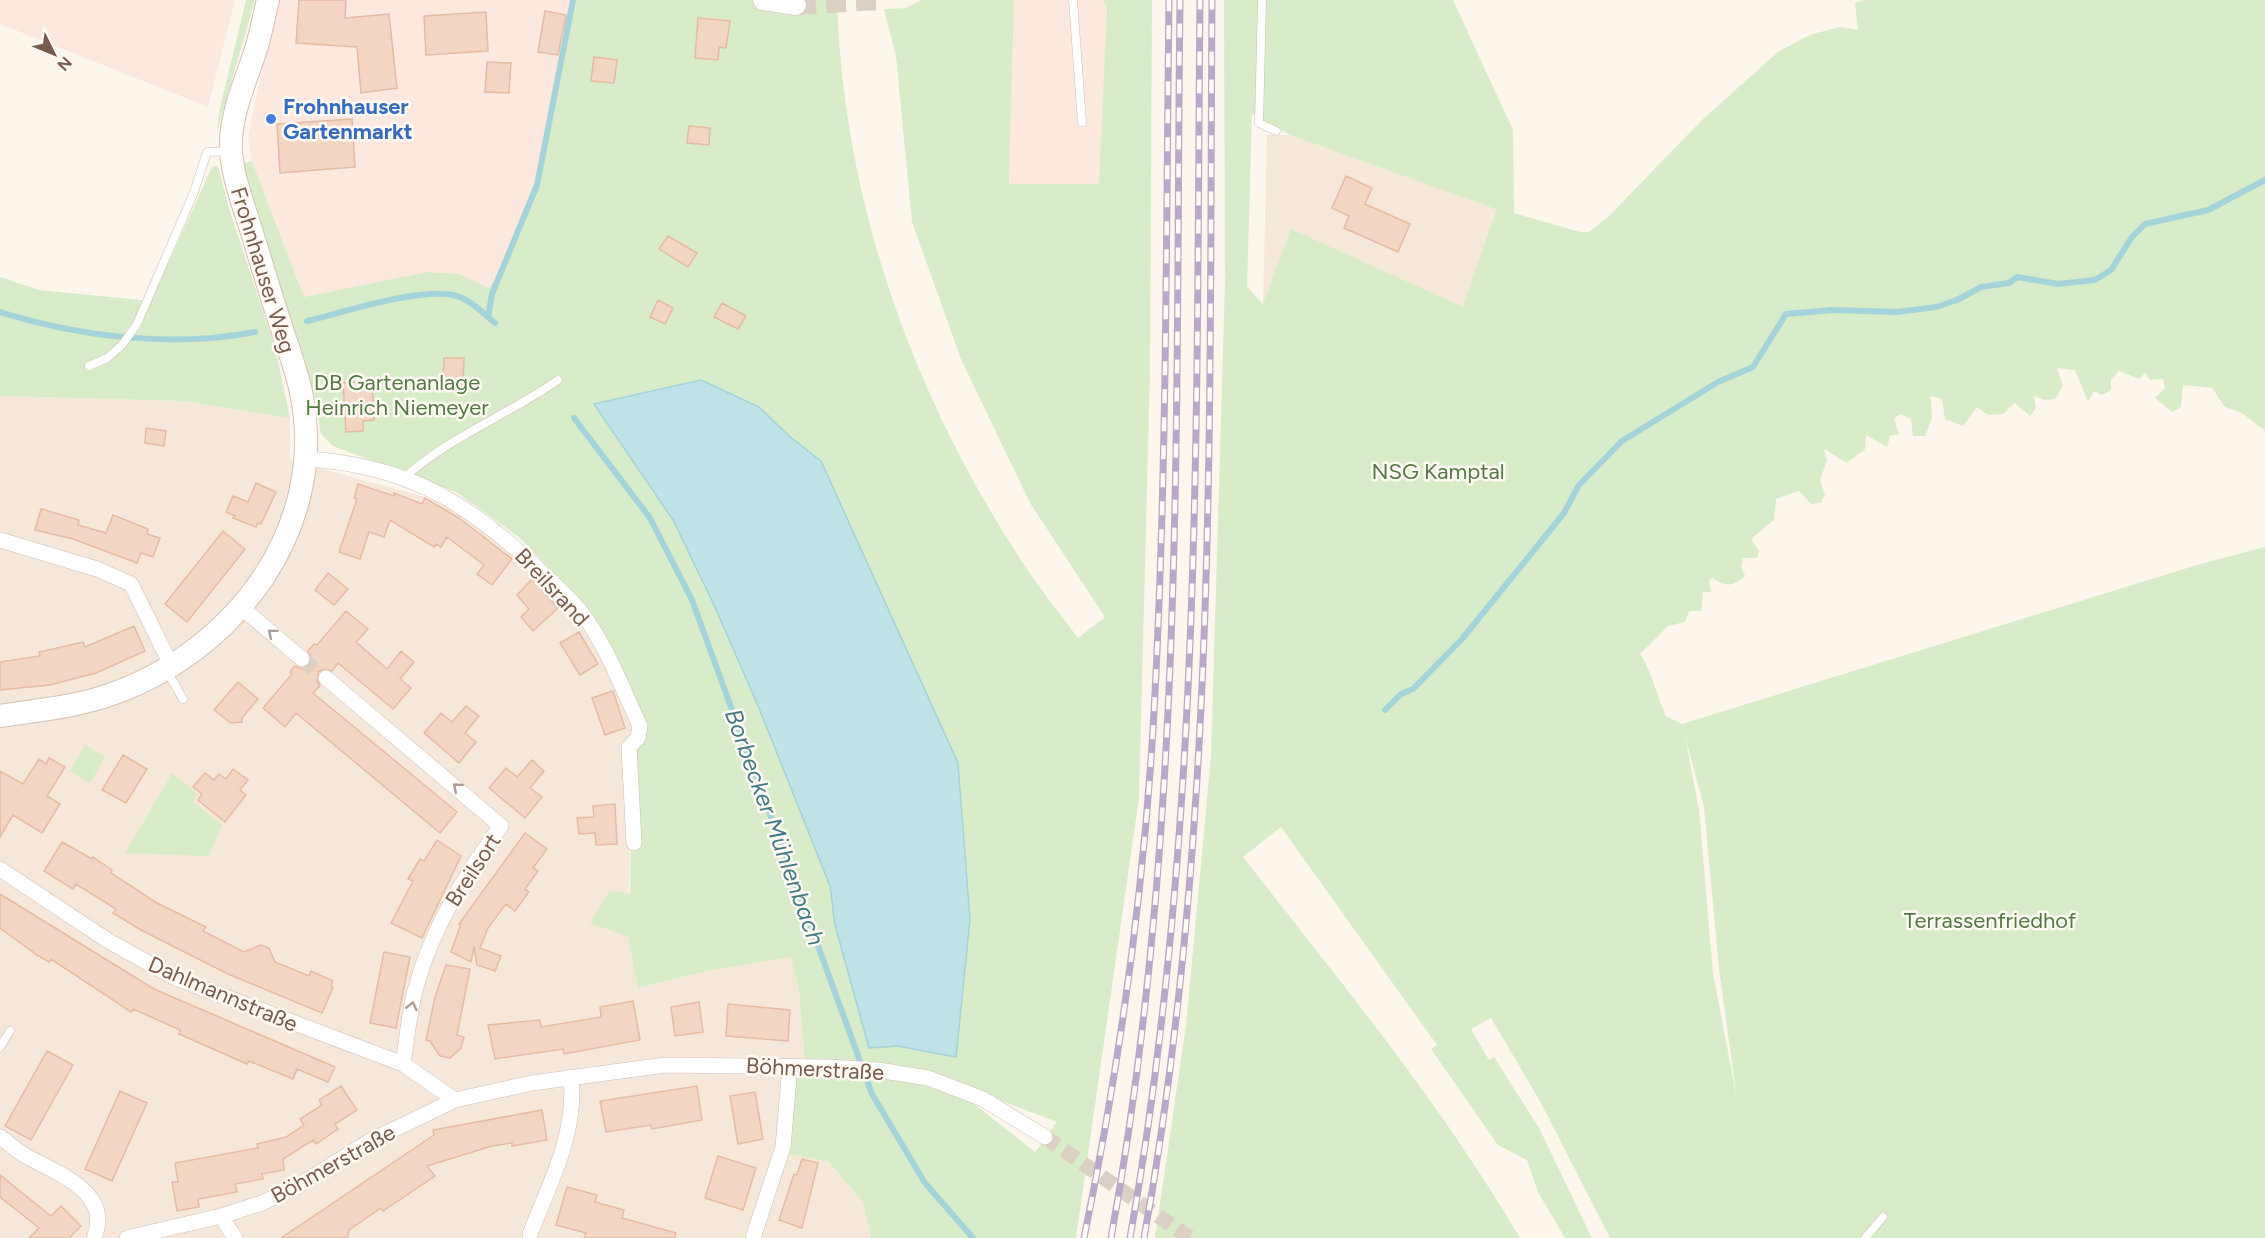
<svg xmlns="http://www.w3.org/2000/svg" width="2265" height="1238" font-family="Figtree,sans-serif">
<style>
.residential{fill:#f5e8da}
.commercial{fill:#fde8e0}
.green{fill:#d8ecc9;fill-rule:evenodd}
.water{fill:#bfe3e8;stroke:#a5d3da;stroke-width:1.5}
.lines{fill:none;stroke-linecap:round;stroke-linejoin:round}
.stream{stroke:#a5d3da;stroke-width:6}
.building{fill:#f3d5c3;stroke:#e6bba3;stroke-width:1.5}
.minor-tunnel{stroke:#dcd0c4;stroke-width:15;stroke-dasharray:15 8;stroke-linecap:butt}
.tertiary-tunnel{stroke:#dcd0c4;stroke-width:20;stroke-dasharray:20 10;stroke-linecap:butt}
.service-casing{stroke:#d1beb0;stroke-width:9}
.minor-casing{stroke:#d1beb0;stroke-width:16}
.tertiary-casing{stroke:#d1beb0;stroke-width:21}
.secondary-casing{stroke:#d6c0b0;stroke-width:24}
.service{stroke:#fff;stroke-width:8}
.minor{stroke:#fff;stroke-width:15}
.tertiary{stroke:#fff;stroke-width:20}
.secondary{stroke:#fff;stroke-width:22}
.rail-casing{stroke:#b9a8c9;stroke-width:7}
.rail{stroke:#fffaf3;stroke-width:4.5;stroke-dasharray:14;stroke-linecap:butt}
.oneway{stroke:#af9d94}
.shop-dot{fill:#3f7fe0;stroke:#fffaf3;stroke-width:2}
.labels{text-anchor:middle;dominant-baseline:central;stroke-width:5;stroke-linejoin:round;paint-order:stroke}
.shop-label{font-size:22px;font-weight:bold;fill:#366cbe;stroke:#fffaf3;text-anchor:start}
.street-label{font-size:22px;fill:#7a5c4d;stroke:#fffaf3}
.park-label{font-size:22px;fill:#537a41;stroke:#fffaf3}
.water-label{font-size:24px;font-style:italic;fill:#437c86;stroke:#fffaf3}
</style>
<rect width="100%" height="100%" fill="#fdf6ec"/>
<path class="residential" d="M 1267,135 L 1290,135 L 1496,207 L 1454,338 L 1263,305 Z
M 0,396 L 182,401 L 290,418 L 290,460 L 425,497 L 476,522 L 509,546 L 586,625 L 634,722 L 627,742 L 630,844 L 628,937 L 639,988 L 712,970 L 791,957 L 799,991 L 805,1065 L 828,1161 L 863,1202 L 871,1238 L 0,1238 Z"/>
<path class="commercial" d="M 0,0 L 235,0 L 208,107 L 0,24 Z
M 277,0 L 575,0 L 552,116 L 541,151 L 541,180 L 507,262 L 489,288 L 460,274 L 427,272 L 304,297 L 252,161 L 248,136 Z
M 1014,0 L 1103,0 L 1107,8 L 1100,184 L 1009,184 Z"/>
<path class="green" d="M 246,0 L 255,0 L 217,132 L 219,112 Z
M 575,0 L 837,0 C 843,199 911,391 1019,557 C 1037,585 1058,611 1078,638 L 1105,617 L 1030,503 L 961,359 L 912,222 L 896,56 L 884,9 L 906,8 L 921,0 L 1014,0 L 1009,184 L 1099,184 L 1107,8 L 1103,0 L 1152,0 L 1150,371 L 1139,798 L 1076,1238 L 871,1238 L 863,1202 L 828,1161 L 783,1153 L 792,1068 L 928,1081 L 974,1104 L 1035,1152 L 1057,1122 L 986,1095 L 955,1080 L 929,1074 L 805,1065 L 799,991 L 791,957 L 712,970 L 638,988 L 628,937 L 590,923 L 610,891 L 630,894 L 632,748 L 641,738 L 576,597 L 520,538 L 456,492 L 333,446 L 321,434 L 314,394 L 240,164 L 252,161 L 304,297 L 427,272 L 460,274 L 489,288 L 507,262 L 541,180 L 541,151 L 552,116 Z
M 1224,0 L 1453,0 L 1513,130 L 1514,213 L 1580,232 L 1589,232 L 1607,218 L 1701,121 L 1779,51 L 1812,34 L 1841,27 L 1858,30 L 1855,3 L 1865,0 L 2265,0 L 2265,431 L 2242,413 L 2225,407 L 2212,388 L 2183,385 L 2181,407 L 2172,412 L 2155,398 L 2165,388 L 2163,379 L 2150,380 L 2145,373 L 2139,379 L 2119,371 L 2111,380 L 2111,390 L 2102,395 L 2094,391 L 2088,402 L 2075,370 L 2057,368 L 2063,386 L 2055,399 L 2044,400 L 2034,396 L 2036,408 L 2030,416 L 2015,403 L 2003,414 L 1988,415 L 1977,407 L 1963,426 L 1945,419 L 1942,399 L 1931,396 L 1932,418 L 1925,436 L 1913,436 L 1911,419 L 1900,414 L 1894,419 L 1899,434 L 1890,436 L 1887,447 L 1866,435 L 1865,449 L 1847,463 L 1824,449 L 1827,460 L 1820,480 L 1825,495 L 1821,503 L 1811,504 L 1799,491 L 1776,499 L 1774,520 L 1751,539 L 1759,551 L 1757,558 L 1743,558 L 1741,566 L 1745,576 C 1732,587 1726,587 1712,578 L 1709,581 L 1711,592 L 1703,592 L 1701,611 L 1689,611 L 1685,622 L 1668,626 L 1640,654 C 1653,673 1656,695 1666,716 L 1682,724 L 2197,565 L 2265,547 L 2265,1238 L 1610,1238 L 1541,1103 L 1491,1018 L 1471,1029 L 1489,1060 L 1494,1057 L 1539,1128 L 1592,1238 L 1565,1238 L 1538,1192 L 1527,1160 L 1498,1145 L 1431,1049 L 1437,1045 L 1281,827 L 1243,857 C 1340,981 1440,1102 1520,1238 L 1155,1238 L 1186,1025 L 1211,757 L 1225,283 ZM 1252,114 L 1290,135 L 1496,209 L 1463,307 L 1291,229 L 1263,304 L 1247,287 ZM 1685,736 L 1704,807 L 1719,969 L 1737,1099 L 1713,973 L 1699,810 Z
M 218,166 L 229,208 L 276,351 L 290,418 L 182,401 L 0,396 L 0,277 L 39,290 L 151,301 L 212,167 Z
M 85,745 L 105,757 L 90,783 L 70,771 Z
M 172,773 L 198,794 L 193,802 L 222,825 L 209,856 L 125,853 Z"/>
<path class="water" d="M 701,380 L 759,407 L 789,436 L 821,461 L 958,763 L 970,919 L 956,1057 L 898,1046 L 869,1048 L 835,925 L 830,886 L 759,708 L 714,605 L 673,520 L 594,404 Z"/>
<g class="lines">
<path class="stream" d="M 0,312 C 80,337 173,348 255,332
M 488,317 L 492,294 L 537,185 L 573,0
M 307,321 C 345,312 417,288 453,295 C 469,298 483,313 495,323
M 574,418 L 650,518 L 692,600 L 872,1094 L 925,1183 L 973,1238
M 1385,710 L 1401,694 L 1413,689 L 1462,639 L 1564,513 L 1579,485 L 1622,441 L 1718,382 L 1753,367 L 1786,314 L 1833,310 L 1897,312 L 1936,307 L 1957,300 L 1981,287 L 2009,283 L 2017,277 L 2058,284 L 2095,280 L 2111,270 L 2132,237 L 2145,224 L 2208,210 L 2265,180"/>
</g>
<path class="building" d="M 299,0 L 346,0 L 345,18 L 389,14 L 397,88 L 361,93 L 357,47 L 296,43 Z
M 545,11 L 566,15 L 558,55 L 538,52 Z
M 486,12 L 488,51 L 426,55 L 424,16 Z
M 698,18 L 730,21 L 726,48 L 719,47 L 718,60 L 695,58 Z
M 594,57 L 617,60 L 614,83 L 591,81 Z
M 487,62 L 511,63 L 509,93 L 485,92 Z
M 352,119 L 355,167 L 280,173 L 277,124 Z
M 689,126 L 710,128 L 709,145 L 687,143 Z
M 1346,176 L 1372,188 L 1365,204 L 1410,224 L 1398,252 L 1344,228 L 1349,216 L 1332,208 Z
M 668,236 L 697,253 L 688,267 L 659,249 Z
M 658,300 L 673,308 L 665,324 L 650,317 Z
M 722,303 L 746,316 L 738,329 L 714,317 Z
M 444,358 L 464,358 L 463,385 L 443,385 Z
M 372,381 L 374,420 L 363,421 L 363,431 L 346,432 L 343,383 Z
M 146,428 L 166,431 L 164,446 L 145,443 Z
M 256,483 L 276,492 L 261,524 L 258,523 L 256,527 L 233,518 L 235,516 L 226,512 L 233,496 L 248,502 Z
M 358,484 L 394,496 L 394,493 L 422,504 L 425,498 L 459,518 L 512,559 L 492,585 L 477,574 L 484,565 L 447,537 L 441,547 L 436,544 L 434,547 L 390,520 L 384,537 L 369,532 L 360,559 L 339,552 L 357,499 L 354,498 Z
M 41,509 L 79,520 L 78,525 L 106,533 L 113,515 L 148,529 L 147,534 L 160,538 L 153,557 L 141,553 L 137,563 L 73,539 L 35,530 Z
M 223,531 L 245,549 L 187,622 L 165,604 Z
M 328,573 L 348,589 L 334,605 L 315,590 Z
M 532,579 L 558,608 L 533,631 L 521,617 L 529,609 L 517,595 Z
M 346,611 L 368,629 L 356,642 L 387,669 L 401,651 L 414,662 L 400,679 L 411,688 L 393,709 L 338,663 L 332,671 L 323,669 L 318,672 L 317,681 L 320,686 L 313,693 L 457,812 L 440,833 L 296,713 L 285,727 L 263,708 L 292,674 L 290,672 L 295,666 L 301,669 L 309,666 L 312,660 L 308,651 L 314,644 L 317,645 Z
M 134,626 L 145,651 L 96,673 L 50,685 L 0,690 L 0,662 L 40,656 L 39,652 L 83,642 L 85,647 Z
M 579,632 L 598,664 L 580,675 L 560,643 Z
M 238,682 L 258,699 L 242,718 L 242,722 L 231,723 L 214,710 Z
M 613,691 L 625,728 L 605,735 L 592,698 Z
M 466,706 L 479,716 L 465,733 L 476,742 L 459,763 L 424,733 L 441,713 L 452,722 Z
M 123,755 L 147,769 L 126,803 L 102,790 Z
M 49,758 L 65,767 L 47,796 L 60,804 L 42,833 L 13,815 L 0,837 L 0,771 L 23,784 L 39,759 L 46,764 Z
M 532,760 L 544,771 L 530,788 L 542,797 L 525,818 L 489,788 L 506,768 L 517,777 Z
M 233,769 L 248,780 L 240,790 L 246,795 L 225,822 L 198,800 L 202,794 L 193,787 L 205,773 L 214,780 L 219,774 L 226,779 Z
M 615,804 L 617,844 L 596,845 L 595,833 L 579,834 L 577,818 L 594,817 L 593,806 Z
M 525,833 L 547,849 L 533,868 L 538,871 L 525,889 L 529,892 L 515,911 L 506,904 L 488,928 L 480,948 L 501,956 L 495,971 L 477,965 L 474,947 L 471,962 L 451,952 L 461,924 L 459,924 Z
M 437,840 L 461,856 L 422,938 L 391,923 L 413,881 L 408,879 L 420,859 L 424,861 Z
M 62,842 L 92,859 L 93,857 L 112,870 L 111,873 L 157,903 L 206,927 L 203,931 L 244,952 L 261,945 L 269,948 L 275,962 L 309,976 L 311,971 L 333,981 L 331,986 L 333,988 L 322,1013 L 228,974 L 141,930 L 113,913 L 116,909 L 76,884 L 73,889 L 44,871 Z
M 0,894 L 154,989 L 335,1067 L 328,1082 L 297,1069 L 293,1079 L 249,1061 L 247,1064 L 179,1034 L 180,1030 L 133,1009 L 131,1012 L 51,959 L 49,962 L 37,955 L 0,928 Z
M 384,952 L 410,957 L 396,1028 L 370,1023 Z
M 446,965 L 470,969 L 457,1035 L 464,1037 L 461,1048 L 450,1058 L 440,1056 L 430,1041 L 426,1040 L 435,997 Z
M 633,1001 L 640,1040 L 564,1054 L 563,1049 L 495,1059 L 488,1025 L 540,1020 L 541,1027 L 601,1017 L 600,1007 Z
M 699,1002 L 703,1032 L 675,1036 L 671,1007 Z
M 728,1004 L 790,1010 L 788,1041 L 726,1036 Z
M 47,1051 L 73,1065 L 31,1140 L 5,1126 Z
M 341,1086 L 357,1110 L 335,1124 L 338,1129 L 316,1144 L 313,1140 L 283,1159 L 284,1170 L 262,1174 L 263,1179 L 235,1184 L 237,1192 L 198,1199 L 199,1207 L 177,1211 L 172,1182 L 178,1182 L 175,1163 L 258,1148 L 257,1144 L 286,1137 L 304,1125 L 300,1119 L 322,1105 L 319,1100 Z
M 697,1086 L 702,1120 L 652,1129 L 651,1125 L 606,1132 L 600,1101 Z
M 120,1091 L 147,1103 L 112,1181 L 85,1169 Z
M 755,1092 L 763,1139 L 738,1144 L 730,1096 Z
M 542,1110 L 547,1140 L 512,1146 L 512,1143 L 492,1146 L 427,1166 L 435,1176 L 383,1211 L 381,1208 L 349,1230 L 347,1238 L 281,1238 L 434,1135 L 433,1130 Z
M 718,1156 L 756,1168 L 743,1210 L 705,1198 Z
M 802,1159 L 818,1163 L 802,1228 L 779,1220 L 794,1174 L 797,1175 Z
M 0,1175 L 51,1216 L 61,1206 L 81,1226 L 69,1238 L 29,1238 L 39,1228 L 0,1197 Z
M 567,1187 L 597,1195 L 595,1202 L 624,1210 L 622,1218 L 676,1233 L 675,1238 L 584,1238 L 586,1233 L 556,1225 Z"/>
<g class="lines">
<path class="minor-tunnel" d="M 302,659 L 326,678
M 1045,1137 L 1190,1238"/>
<path class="tertiary-tunnel" d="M 796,5 L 879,0"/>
<defs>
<path id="service" d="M 1073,0 L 1082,122
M 1262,0 L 1259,123 L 1276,131
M 89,366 L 107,358 L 122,345 L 137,324 L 194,192 L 207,152 L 230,151
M 404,478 C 449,437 508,415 558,380
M 167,671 L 183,699
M 0,1047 L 10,1031
M 1865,1238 L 1883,1217"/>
<path id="minor" d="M 307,459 C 407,465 469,503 539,570 C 557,587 576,603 589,623 C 610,655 624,692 640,726 L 638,738 L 629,747 L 634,843
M 0,540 L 97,569 L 131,584 L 172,667
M 242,608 L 302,659
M 326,678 L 501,826 C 465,875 432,928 416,987 C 409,1012 407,1038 403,1064
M 0,869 L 107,940 L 173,977 L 403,1064 L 455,1100
M 0,1137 C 9,1143 17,1151 26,1156 C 58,1174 113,1192 94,1238
M 221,1216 L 235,1238
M 530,1234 C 550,1183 577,1133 571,1077
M 127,1238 L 221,1216 L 262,1203 L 296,1187 L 370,1141 L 455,1100 L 532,1083 L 665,1065 L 827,1067 L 878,1070 L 928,1078 L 983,1099 L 1045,1137
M 753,1238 L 783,1147 L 790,1066"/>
<path id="tertiary" d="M 763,0 L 796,5"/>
<path id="secondary" d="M 0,716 C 38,710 76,707 112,694 C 236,650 329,527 301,392 C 297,373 290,354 284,335 C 272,299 261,262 250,226 C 242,201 233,177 231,151 C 229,116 246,81 256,49 C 261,33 264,16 268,0"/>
</defs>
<use href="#service" class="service-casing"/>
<use href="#minor" class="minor-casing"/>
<use href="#tertiary" class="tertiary-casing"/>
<use href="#secondary" class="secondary-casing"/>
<use href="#service" class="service"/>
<use href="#minor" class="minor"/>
<use href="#tertiary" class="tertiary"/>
<use href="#secondary" class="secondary"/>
<defs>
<path id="rail" d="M 1084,1238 C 1121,1059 1146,876 1155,693 C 1167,462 1166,231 1169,0
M 1111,1238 C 1186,830 1175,413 1180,0
M 1130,1238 C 1203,830 1196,413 1200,0
M 1144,1238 C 1218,831 1209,412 1212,0"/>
</defs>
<use href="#rail" class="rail-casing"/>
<use href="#rail" class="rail"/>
</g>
<defs><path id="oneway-chevron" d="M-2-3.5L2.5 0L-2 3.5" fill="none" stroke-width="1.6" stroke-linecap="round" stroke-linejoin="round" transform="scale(1.5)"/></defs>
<g class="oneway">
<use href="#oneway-chevron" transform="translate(272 633) rotate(-140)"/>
<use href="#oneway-chevron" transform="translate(457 787) rotate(-139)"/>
<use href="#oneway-chevron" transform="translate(412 1006) rotate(-77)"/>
</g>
<circle class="shop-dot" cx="271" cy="119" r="6"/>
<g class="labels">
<g class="shop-label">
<text x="283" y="106">Frohnhauser<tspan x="283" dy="25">Gartenmarkt</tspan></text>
</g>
<g class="street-label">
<text transform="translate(263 270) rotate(73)">Frohnhauser Weg</text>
<text transform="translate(552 587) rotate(47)">Breilsrand</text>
<text transform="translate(473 870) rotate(-57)">Breilsort</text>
<text transform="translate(223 994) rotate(23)">Dahlmannstraße</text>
<text transform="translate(815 1069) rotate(3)">Böhmerstraße</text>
<text transform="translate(333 1164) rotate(-29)">Böhmerstraße</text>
</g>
<g class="park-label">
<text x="397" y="382">DB Gartenanlage<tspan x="397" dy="25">Heinrich Niemeyer</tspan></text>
<text x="1438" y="471">NSG Kamptal</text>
<text x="1990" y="920">Terrassenfriedhof</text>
</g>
<g class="water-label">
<text transform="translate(775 827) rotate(70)">Borbecker Mühlenbach</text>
</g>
</g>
<g transform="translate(54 54) rotate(133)" stroke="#fffaf3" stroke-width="4.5" paint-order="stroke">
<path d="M0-4.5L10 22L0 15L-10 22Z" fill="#7a5c4d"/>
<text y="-9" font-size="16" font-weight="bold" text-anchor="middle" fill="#7a5c4d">N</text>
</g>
</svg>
